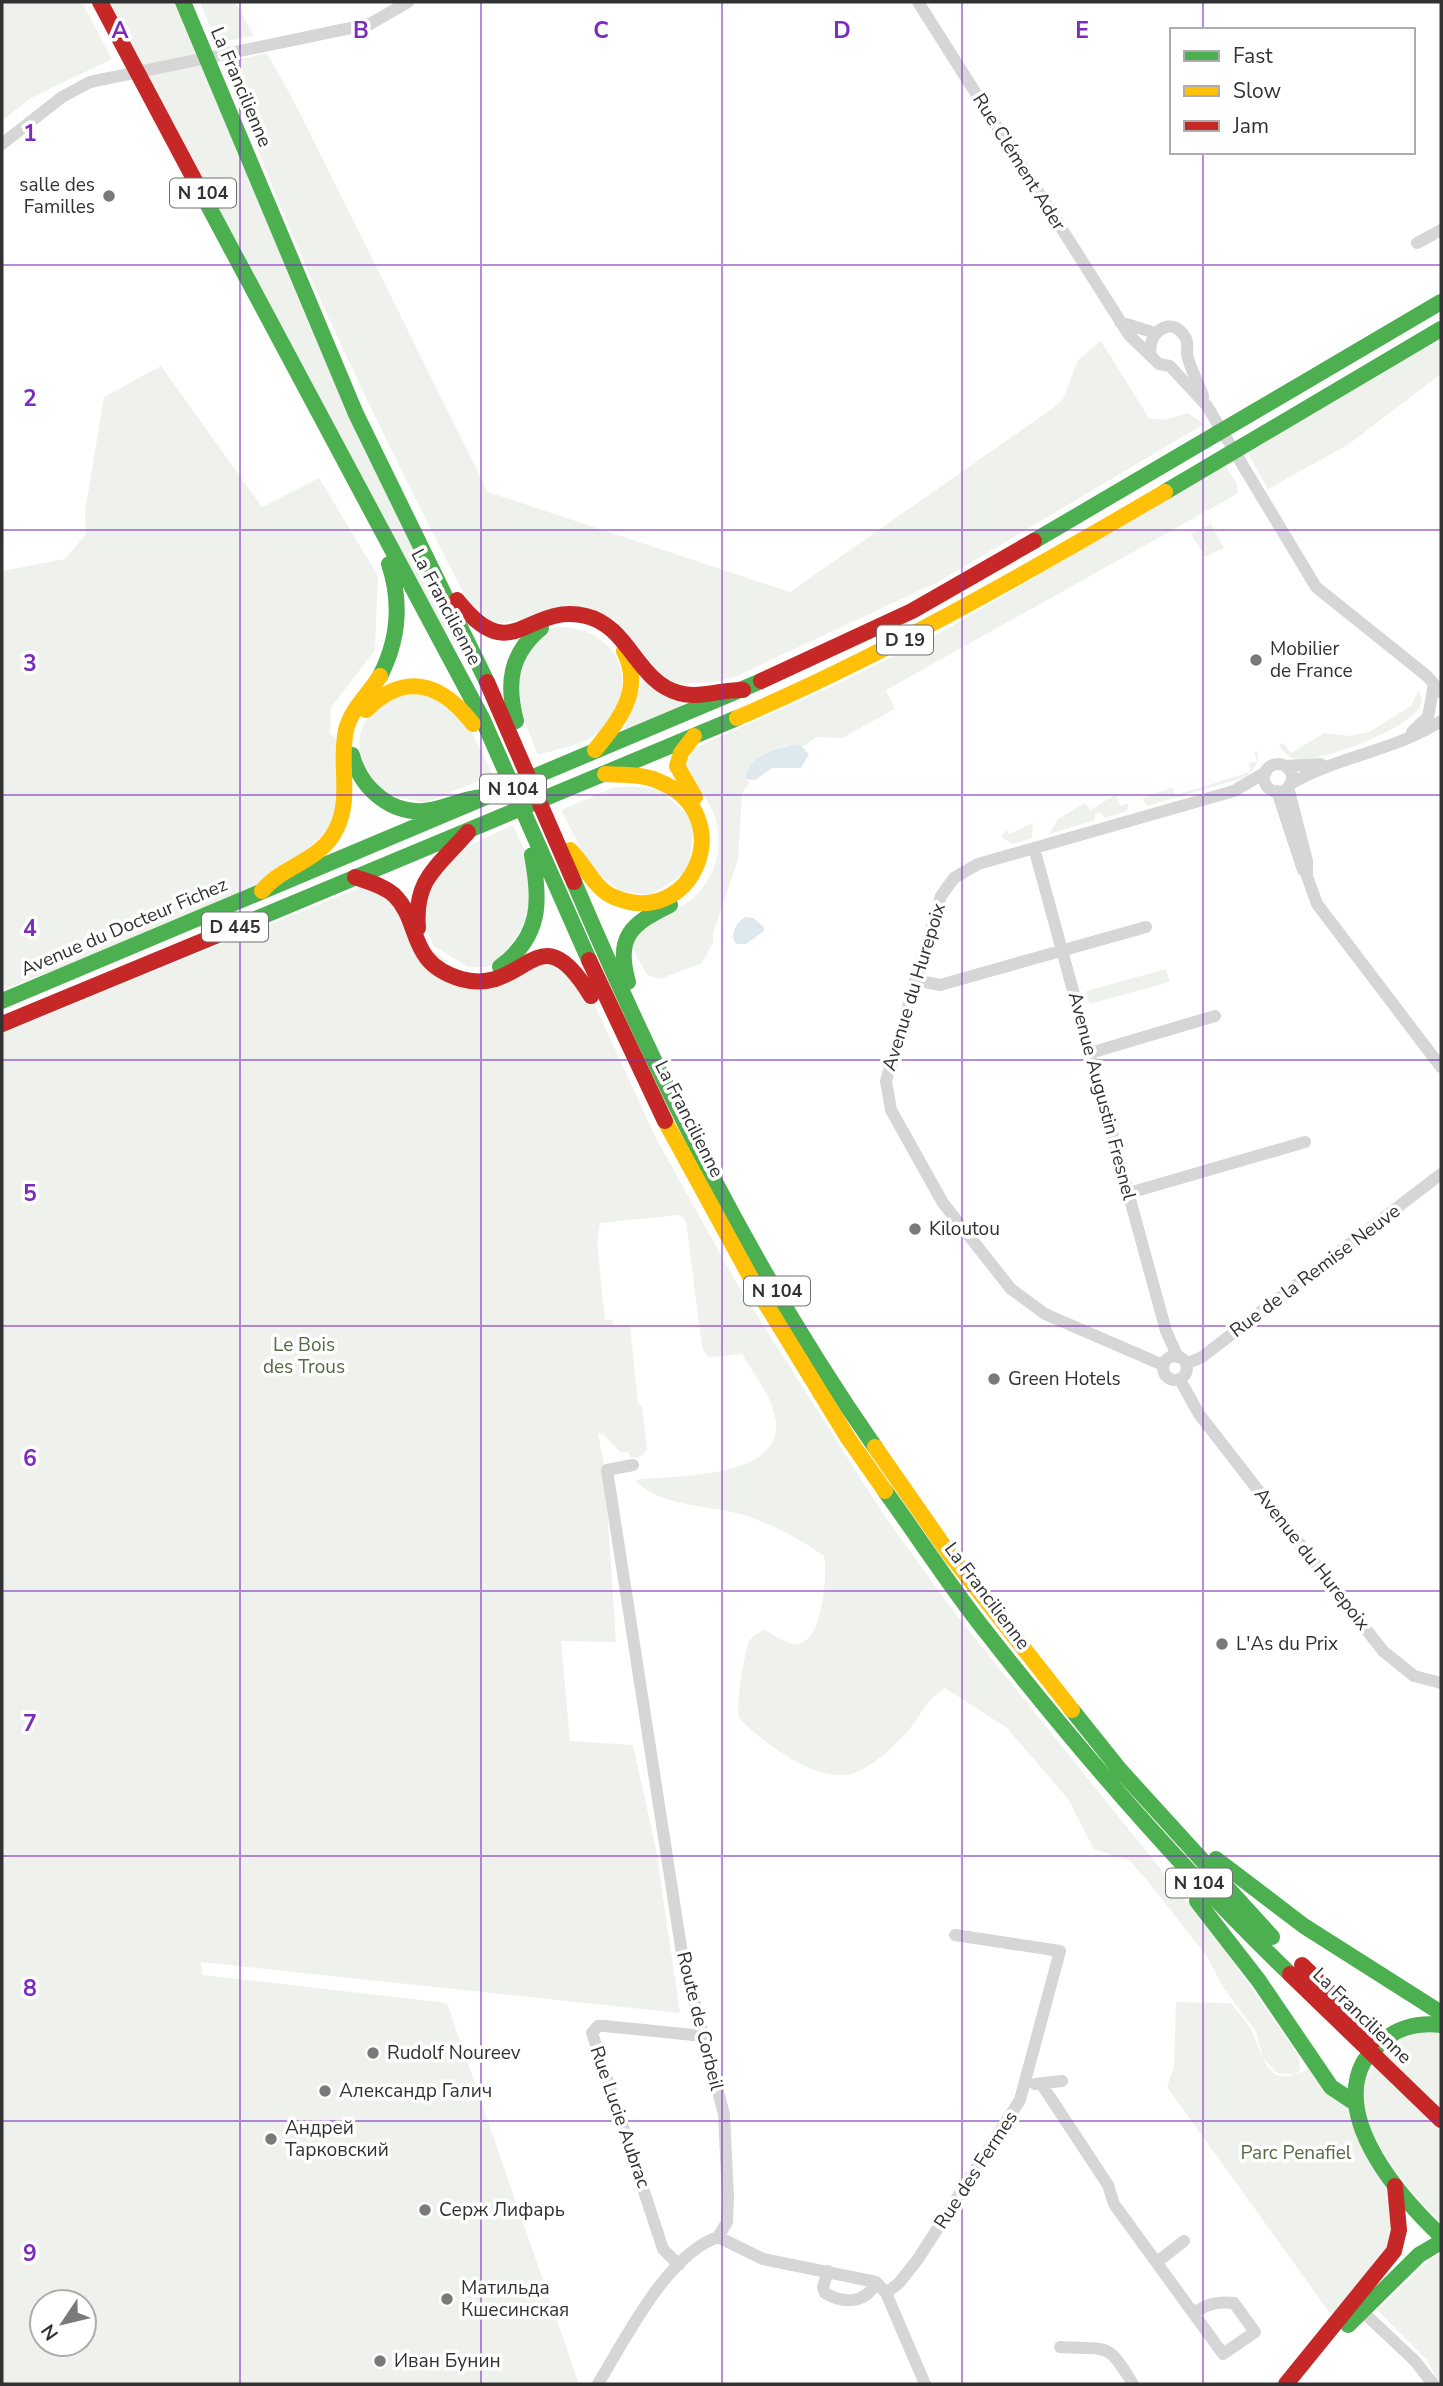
<svg xmlns="http://www.w3.org/2000/svg" width="1443" height="2386" font-family="'Nunito Sans',sans-serif">
<style>
.green{fill:#eff2ec;fill-rule:evenodd}
.water{fill:#dde8ef}
.lines{fill:none;stroke-linecap:round;stroke-linejoin:round}
.street{stroke:#d6d6d6;stroke-width:12}
.fast{stroke:#4caf50;stroke-width:16}
.slow{stroke:#ffc107;stroke-width:16}
.jam{stroke:#c62828;stroke-width:16}
.grid{fill:none;stroke:#7b2cbf;stroke-width:2;stroke-opacity:0.55}
.poi-dot{fill:#7a7a7a;stroke:#fff;stroke-width:2.5}
.labels{text-anchor:middle;dominant-baseline:central;stroke-width:7;stroke-linejoin:round;paint-order:stroke}
.shield{fill:#fff;stroke:#707070;stroke-width:2}
.shield-label{font-size:18px;font-weight:bold;fill:#323232}
.street-label{font-size:19px;fill:#323232;stroke:#fff}
.poi-label{font-size:19px;fill:#323232;stroke:#fff;text-anchor:start}
.park-label{font-size:19px;fill:#546a44;stroke:#fff}
.grid-label{font-size:23px;text-anchor:middle;font-weight:bold;fill:#7b2cbf;stroke:#fff;stroke-width:7;stroke-linejoin:round;paint-order:stroke}
</style>
<rect width="100%" height="100%" fill="#fff"/>
<path class="green" d="M 2,2 L 82,2 L 112,59 L 31,98 L 2,121 Z
M 109,2 L 176,2 L 449,627 L 443,629 Z
M 200,2 L 235,2 L 254,36 L 217,43 Z
M 267,53 L 296,105 L 488,492 L 790,592 L 1053,408 L 1063,399 L 1078,360 L 1101,341 L 1149,418 L 1164,420 L 1188,413 L 1204,424 L 938,582 L 737,676 L 716,682 L 678,684 L 662,675 L 613,618 L 525,619 L 495,624 L 468,602 C 378,426 290,250 226,62 Z
M 1441,338 L 1441,374 L 1349,444 L 1268,489 L 1247,452 Z
M 161,366 L 262,507 L 319,478 L 378,576 L 375,650 L 331,708 L 330,734 L 344,743 L 341,818 L 262,891 L 2,990 L 2,571 L 65,559 L 86,534 L 85,512 L 104,397 Z
M 1225,465 L 1237,484 L 1237,494 L 886,690 L 895,709 L 842,738 L 817,737 L 804,746 L 786,746 L 765,754 L 750,766 L 746,779 L 750,782 L 742,793 L 738,860 L 713,933 L 713,943 L 702,963 L 660,979 L 647,975 L 630,944 C 642,925 663,918 682,906 C 714,887 727,847 713,812 C 706,796 693,781 685,765 L 695,748 L 839,683 L 940,633 Z
M 1211,524 L 1224,548 L 1205,557 L 1191,534 Z
M 557,627 C 617,625 643,684 603,728 C 589,744 557,749 538,755 L 519,708 L 516,671 L 545,631 Z
M 643,679 L 683,701 L 683,708 L 628,731 L 624,729 Z
M 1416,681 L 1422,701 C 1420,726 1318,764 1295,759 C 1287,757 1283,751 1279,745 L 1283,743 L 1291,753 L 1324,733 L 1349,736 L 1369,732 L 1411,706 L 1419,690 Z
M 429,693 L 465,719 L 493,775 L 425,803 L 384,794 C 357,754 346,739 383,699 Z
M 1258,751 C 1258,764 1255,771 1243,778 L 1147,806 L 1142,799 L 1172,787 L 1176,795 L 1250,772 L 1249,763 L 1257,761 L 1254,752 Z
M 632,786 L 661,790 L 694,821 L 689,871 L 650,895 L 620,891 L 590,866 L 561,810 L 612,788 Z
M 1115,795 L 1121,806 L 1129,803 L 1127,811 L 1105,818 L 1101,813 L 1095,814 L 1095,820 L 1049,834 L 1058,819 L 1085,803 L 1090,810 Z
M 1033,823 L 1032,838 L 1012,844 L 1001,837 L 1007,830 L 1009,834 Z
M 513,825 L 526,853 L 531,914 L 500,960 L 488,967 L 468,967 L 434,946 L 425,927 L 427,888 L 464,848 Z
M 369,884 L 383,887 L 412,934 L 472,981 L 546,955 L 587,988 L 657,1140 L 736,1282 L 882,1512 L 951,1608 L 1220,1943 L 1299,2056 L 1300,2070 L 1295,2075 L 1277,2073 L 1263,2058 L 1256,2032 L 1223,1987 L 1207,1957 L 1151,1885 L 1130,1861 L 1094,1849 L 1068,1799 L 1007,1728 L 945,1688 C 921,1704 924,1713 907,1732 C 892,1748 877,1763 857,1772 C 822,1788 762,1742 739,1718 C 736,1701 743,1662 748,1644 C 751,1636 757,1633 765,1630 C 773,1634 786,1644 795,1644 C 822,1647 828,1575 824,1556 C 799,1539 776,1526 747,1516 C 710,1504 663,1509 635,1480 C 674,1475 788,1480 775,1417 C 771,1395 753,1373 742,1354 L 709,1357 L 702,1348 L 686,1221 L 680,1215 L 600,1223 L 597,1243 L 605,1320 L 612,1320 L 614,1327 L 630,1325 L 638,1404 L 642,1407 L 647,1450 L 640,1457 L 632,1458 L 627,1452 L 620,1452 L 604,1435 L 598,1433 L 604,1464 L 616,1642 L 561,1641 L 570,1741 L 633,1745 L 656,1849 L 680,2013 L 200,1962 L 203,1975 L 447,2003 L 579,2384 L 2,2384 L 2,1033 ZM 42,2302 L 84,2302 L 84,2344 L 42,2344 Z
M 1166,969 L 1170,982 L 1089,1004 L 1086,991 Z
M 1176,2002 L 1231,2003 C 1238,2013 1250,2024 1254,2036 C 1268,2070 1271,2089 1312,2067 L 1349,2109 L 1388,2193 L 1393,2215 L 1390,2245 L 1339,2317 L 1329,2312 L 1167,2087 L 1174,2066 Z
M 1414,2031 L 1441,2033 L 1441,2222 C 1413,2197 1367,2140 1363,2101 C 1362,2084 1370,2070 1381,2057 C 1391,2044 1398,2038 1414,2031 Z
M 1441,2254 L 1441,2384 L 1439,2384 L 1428,2361 L 1377,2310 L 1433,2257 Z"/>
<path class="water" d="M 800,745 L 809,754 L 801,768 L 772,768 L 755,780 L 746,779 C 744,757 782,745 800,745 Z
M 745,917 L 753,918 L 764,927 L 764,931 L 746,944 L 736,944 C 729,935 736,923 745,917 Z"/>
<g class="lines">
<path class="street" d="M 918,2 L 1129,335 L 1159,364 L 1170,366 L 1207,406 L 1316,587 L 1427,676 L 1441,692
M 2,144 L 62,97 L 90,82 L 370,24 L 408,2
M 1417,243 L 1441,230
M 1120,322 L 1155,333
M 1151,355 C 1146,336 1168,315 1183,334 C 1189,341 1187,346 1187,354 C 1189,367 1199,383 1203,396
M 1412,732 L 1428,717 L 1434,684
M1264 778a14 14 0 1 1 28 0a14 14 0 1 1-28 0Z
M 1285,766 L 1321,764
M 1290,784 C 1338,756 1395,751 1441,721
M 1288,787 L 1307,861 L 1307,876 L 1317,904 L 1441,1067
M 1277,791 L 1303,870
M 1034,848 L 1166,1331 L 1178,1357
M 915,980 L 940,985 L 1146,927
M 1090,1053 L 1215,1016
M 1129,1193 L 1305,1142
M1163 1368a12 12 0 1 1 24 0a12 12 0 1 1-24 0Z
M 1186,1364 L 1202,1357 L 1441,1174
M 1163,1365 L 1045,1314 L 1011,1289 L 943,1203 L 891,1110 L 886,1081 L 941,896 L 954,878 L 978,864 L 1234,791 L 1266,772
M 1180,1380 L 1199,1414 L 1383,1651 L 1414,1676 L 1441,1683
M 633,1465 L 607,1470 L 683,1960 L 724,2114 L 728,2197 L 727,2222 L 718,2237
M 1035,2084 L 1062,2081
M 1042,2085 L 1108,2185 L 1114,2204 L 1223,2354 L 1255,2332 L 1234,2303 C 1218,2301 1207,2304 1194,2313
M 718,2237 L 763,2259 L 876,2282 L 886,2293 L 925,2384
M 1157,2262 L 1184,2241
M 679,2265 L 663,2249 L 592,2033 L 598,2026 L 605,2026 L 703,2036
M 828,2271 L 823,2287 L 825,2293 C 844,2304 866,2304 876,2282
M 886,2293 L 899,2283 L 918,2259 L 1020,2100 L 1060,1951 L 955,1935
M 1362,2311 L 1415,2361 L 1433,2384
M 1060,2347 C 1109,2350 1107,2341 1133,2384
M 598,2384 C 625,2340 667,2254 718,2237"/>
<path class="fast" d="M 183,2 L 356,414 L 487,682
M 202,194 L 482,718 L 589,960
M 1165,492 L 1441,329
M 1034,541 L 1441,302
M 380,676 C 399,639 402,603 389,564
M 516,721 C 506,683 510,654 541,628
M 352,755 C 361,789 393,817 430,810 C 448,807 464,798 483,797
M 574,882 C 657,1077 753,1272 875,1447
M 215,936 L 737,718
M 500,967 C 541,936 541,902 532,855
M 628,982 C 615,937 631,924 670,905
M 2,1001 L 761,681
M 885,1491 C 919,1538 951,1588 987,1633 C 1081,1753 1180,1868 1290,1974
M 1072,1710 L 1120,1770 L 1272,1937
M 1216,1859 L 1304,1926 L 1441,2013
M 1197,1901 L 1259,1981 L 1331,2087 L 1355,2103
M 1441,2025 C 1417,2022 1393,2028 1377,2047 C 1373,2052 1366,2057 1363,2063 C 1333,2122 1402,2199 1441,2236
M 1348,2325 L 1419,2255 L 1441,2242"/>
<path class="slow" d="M 366,710 C 405,671 442,683 473,724
M 737,718 C 886,654 1025,574 1165,492
M 694,736 L 681,753 L 677,766 L 695,797
M 595,750 C 619,720 644,690 624,651
M 570,850 C 585,864 594,889 614,897 C 694,931 741,813 658,781 C 642,774 623,775 605,774
M 262,891 C 281,867 315,863 333,835 C 354,801 338,767 346,730 C 351,709 369,694 380,676
M 665,1121 L 758,1291 L 848,1438 L 885,1491
M 875,1447 L 948,1552 L 1072,1710"/>
<path class="jam" d="M 100,2 L 202,194
M 457,600 C 513,671 526,602 586,616 C 629,626 637,682 679,693 C 700,699 722,689 743,690
M 761,681 L 912,611 L 1034,541
M 487,682 L 574,882
M 355,877 C 368,882 383,885 394,895 C 422,922 406,963 461,979 C 527,997 537,907 591,996
M 418,928 C 414,878 438,867 468,832
M 589,960 L 665,1121
M 2,1024 L 215,936
M 1302,1965 L 1378,2039
M 1290,1974 L 1441,2120
M 1286,2384 L 1394,2251 L 1399,2230 L 1395,2186"/>
</g>
<path class="grid" d="M 240,2 L 240,2384M 481,2 L 481,2384M 722,2 L 722,2384M 962,2 L 962,2384M 1203,2 L 1203,30M 1203,152 L 1203,2384M 2,265 L 1441,265M 2,530 L 1441,530M 2,795 L 1441,795M 2,1060 L 1441,1060M 2,1326 L 1441,1326M 2,1591 L 1441,1591M 2,1856 L 1441,1856M 2,2121 L 1441,2121"/>
<g class="poi-dot">
<circle cx="109" cy="196" r="7"/>
<circle cx="1256" cy="660" r="7"/>
<circle cx="915" cy="1229" r="7"/>
<circle cx="994" cy="1379" r="7"/>
<circle cx="1222" cy="1644" r="7"/>
<circle cx="373" cy="2053" r="7"/>
<circle cx="325" cy="2091" r="7"/>
<circle cx="271" cy="2139" r="7"/>
<circle cx="425" cy="2210" r="7"/>
<circle cx="447" cy="2299" r="7"/>
<circle cx="380" cy="2361" r="7"/>
</g>
<g class="labels">
<g class="shield">
<rect x="170" y="178.5" width="66" height="29" rx="5"/>
<rect x="877" y="625.5" width="56" height="29" rx="5"/>
<rect x="480" y="774.5" width="66" height="29" rx="5"/>
<rect x="202" y="912.5" width="66" height="29" rx="5"/>
<rect x="744" y="1276.5" width="66" height="29" rx="5"/>
<rect x="1166" y="1868.5" width="66" height="29" rx="5"/>
</g>
<g class="shield-label">
<text x="203" y="193">N 104</text>
<text x="905" y="640">D 19</text>
<text x="513" y="789">N 104</text>
<text x="235" y="927">D 445</text>
<text x="777" y="1291">N 104</text>
<text x="1199" y="1883">N 104</text>
</g>
<g class="street-label">
<text transform="translate(241 87) rotate(67)">La Francilienne</text>
<text transform="translate(1019 162) rotate(58)">Rue Clément Ader</text>
<text transform="translate(446 607) rotate(62)">La Francilienne</text>
<text transform="translate(124 927) rotate(-23)">Avenue du Docteur Fichez</text>
<text transform="translate(914 987) rotate(-73)">Avenue du Hurepoix</text>
<text transform="translate(1102 1096) rotate(75)">Avenue Augustin Fresnel</text>
<text transform="translate(689 1119) rotate(63)">La Francilienne</text>
<text transform="translate(1315 1271) rotate(-37)">Rue de la Remise Neuve</text>
<text transform="translate(1312 1559) rotate(52)">Avenue du Hurepoix</text>
<text transform="translate(987 1596) rotate(53)">La Francilienne</text>
<text transform="translate(1362 2016) rotate(44)">La Francilienne</text>
<text transform="translate(700 2021) rotate(76)">Route de Corbeil</text>
<text transform="translate(620 2117) rotate(71)">Rue Lucie Aubrac</text>
<text transform="translate(976 2170) rotate(-57)">Rue des Fermes</text>
</g>
<g class="poi-label">
<text x="95" y="185" text-anchor="end">salle des<tspan x="95" dy="22">Familles</tspan></text>
<text x="1270" y="649">Mobilier<tspan x="1270" dy="22">de France</tspan></text>
<text x="929" y="1229">Kiloutou</text>
<text x="1008" y="1379">Green Hotels</text>
<text x="1236" y="1644">L'As du Prix</text>
<text x="387" y="2053">Rudolf Noureev</text>
<text x="339" y="2091">Александр Галич</text>
<text x="285" y="2128">Андрей<tspan x="285" dy="22">Тарковский</tspan></text>
<text x="439" y="2210">Серж Лифарь</text>
<text x="461" y="2288">Матильда<tspan x="461" dy="22">Кшесинская</tspan></text>
<text x="394" y="2361">Иван Бунин</text>
</g>
<g class="park-label">
<text x="304" y="1345">Le Bois<tspan x="304" dy="22">des Trous</tspan></text>
<text x="1296" y="2153">Parc Penafiel</text>
</g>
</g>
<g class="grid-label">
<text x="120" y="38">A</text>
<text x="361" y="38">B</text>
<text x="601" y="38">C</text>
<text x="842" y="38">D</text>
<text x="1082" y="38">E</text>
<text x="30" y="141">1</text>
<text x="30" y="406">2</text>
<text x="30" y="671">3</text>
<text x="30" y="936">4</text>
<text x="30" y="1201">5</text>
<text x="30" y="1466">6</text>
<text x="30" y="1731">7</text>
<text x="30" y="1996">8</text>
<text x="30" y="2261">9</text>
</g>
<rect width="1443" height="2386" fill="none" stroke="#323232" stroke-width="7"/>
<rect x="1170" y="28" width="245" height="126" fill="#ffffff" stroke="#adadad" stroke-width="2"/>
<rect x="1184" y="51" width="35" height="10" fill="#4caf50" stroke="#adadad" stroke-width="2"/>
<text x="1233" y="63" font-size="21" fill="#323232">Fast</text>
<rect x="1184" y="86" width="35" height="10" fill="#ffc107" stroke="#adadad" stroke-width="2"/>
<text x="1233" y="98" font-size="21" fill="#323232">Slow</text>
<rect x="1184" y="121" width="35" height="10" fill="#c62828" stroke="#adadad" stroke-width="2"/>
<text x="1233" y="133" font-size="21" fill="#323232">Jam</text>
<g transform="translate(63 2323) rotate(235)"><circle r="33" fill="#ffffff" stroke="#adadad" stroke-width="2"/>
<path d="M0-5L12 26L0 18L-12 26Z" fill="#7a7a7a"/>
<text y="-10" font-size="19" font-weight="bold" text-anchor="middle" fill="#323232">N</text>
</g>
</svg>
